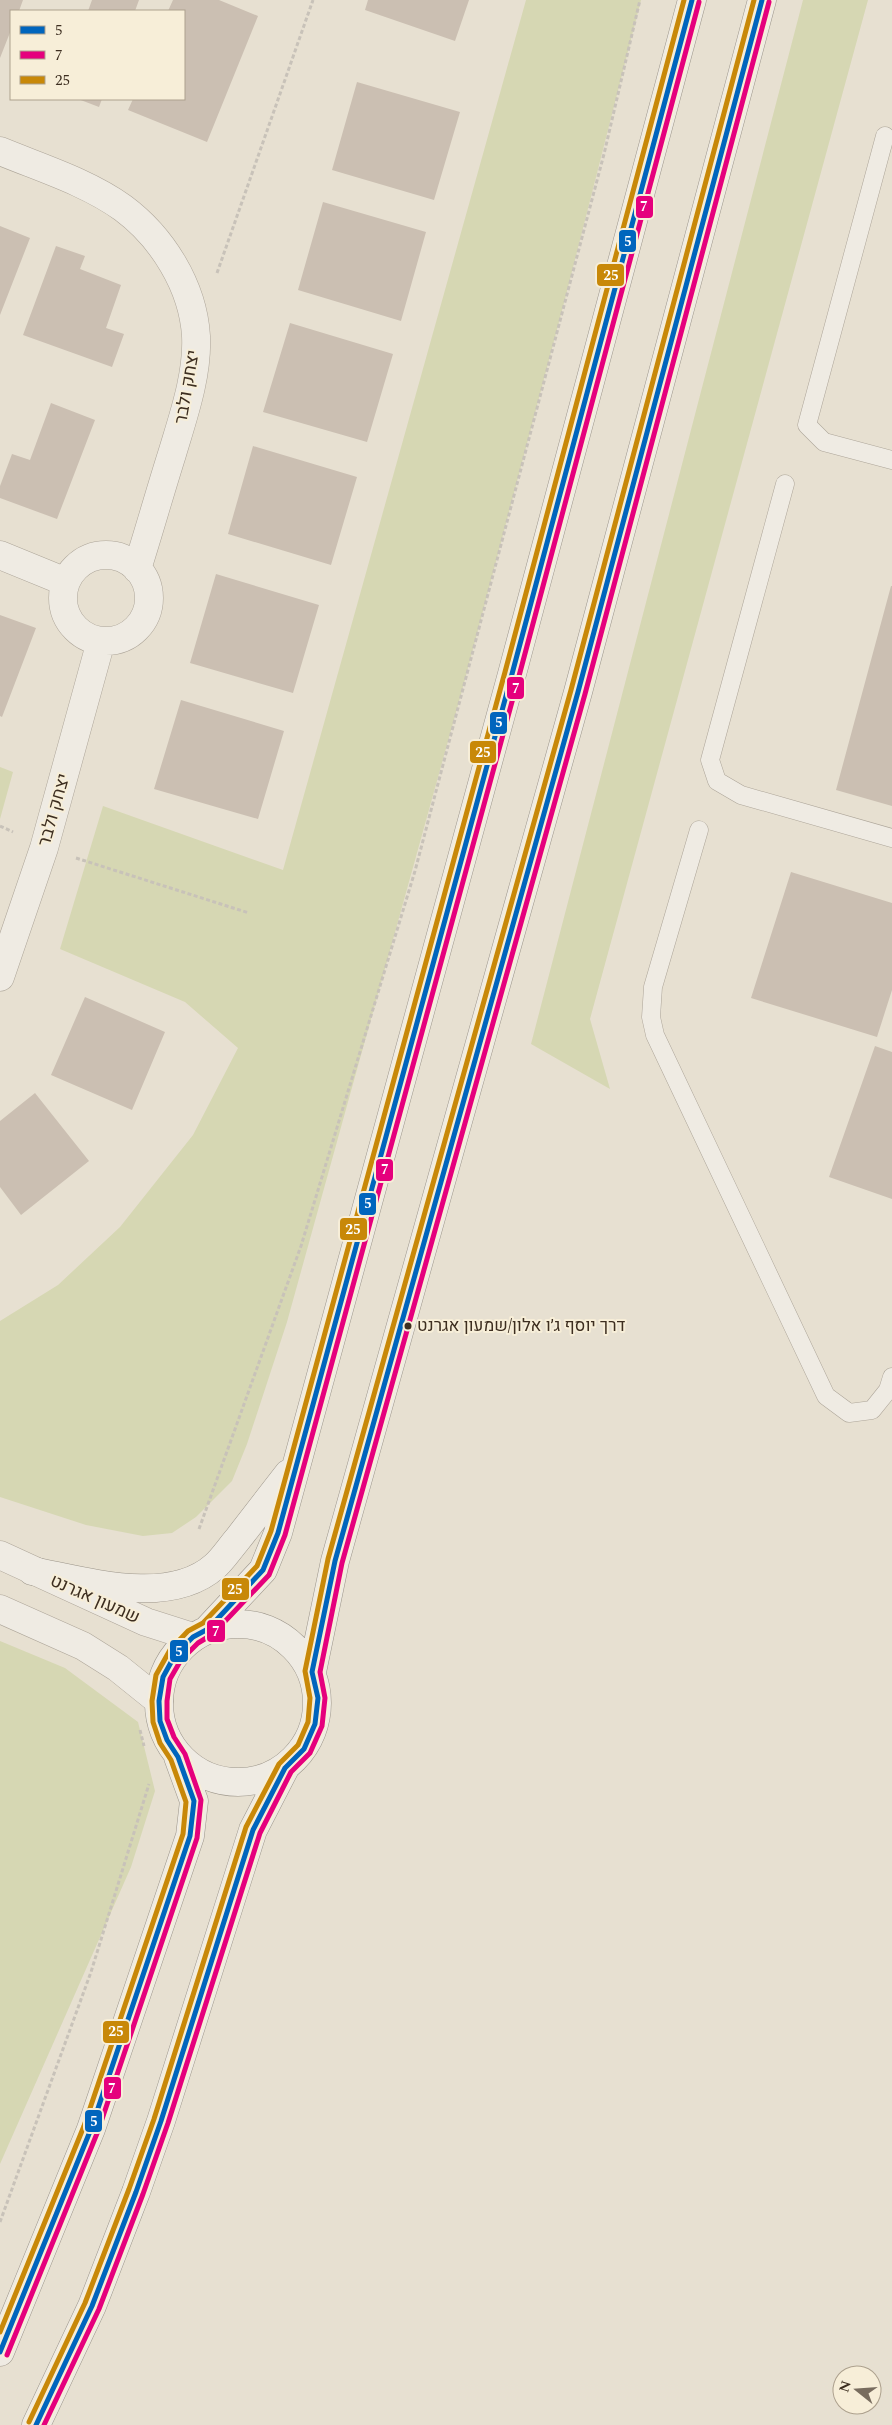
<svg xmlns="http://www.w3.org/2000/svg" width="892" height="2425" font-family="Spectral,Heebo,serif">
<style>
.green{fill:#d6d7b3}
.building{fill:#cbbfb2}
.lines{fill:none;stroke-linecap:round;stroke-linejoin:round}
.service-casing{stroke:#ada599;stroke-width:19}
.minor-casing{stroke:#ada599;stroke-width:29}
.tertiary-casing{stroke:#ada599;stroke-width:29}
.secondary-casing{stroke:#9c958a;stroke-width:29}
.path{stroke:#c8c2b9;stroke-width:3;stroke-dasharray:4 2.5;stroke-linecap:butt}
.service{stroke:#efebe3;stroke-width:18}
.minor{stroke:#efebe3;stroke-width:28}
.tertiary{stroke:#efebe3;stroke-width:28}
.secondary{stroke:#efebe3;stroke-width:28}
.bus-1-casing{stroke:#f7eed8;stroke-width:9}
.bus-2-casing{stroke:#f7eed8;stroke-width:9}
.bus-3-casing{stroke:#f7eed8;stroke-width:9}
.bus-1{stroke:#0065bd;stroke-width:5}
.bus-2{stroke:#e5007d;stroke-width:5}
.bus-3{stroke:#c88808;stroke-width:5}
.bus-dot{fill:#3d2e20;stroke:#f7eed8;stroke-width:2}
.labels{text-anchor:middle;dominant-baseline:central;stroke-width:4;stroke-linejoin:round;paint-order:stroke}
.bus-label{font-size:17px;fill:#3d2e20;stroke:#f7eed8;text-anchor:start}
.street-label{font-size:18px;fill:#3d2e20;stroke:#f7eed8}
.line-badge{stroke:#f7eed8;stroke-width:2}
.badge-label{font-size:14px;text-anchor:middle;font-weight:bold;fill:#fff}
</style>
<rect width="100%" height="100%" fill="#e7e0d1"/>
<path class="green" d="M 526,0 L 641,0 L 565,299 L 463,687 L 287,1322 L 247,1444 L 232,1481 L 196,1517 L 172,1533 L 143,1536 L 86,1525 L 0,1497 L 0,1321 L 58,1285 L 120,1227 L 193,1135 L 238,1048 L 185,1002 L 60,949 L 103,806 L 283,870 Z
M 803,0 L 868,0 L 590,1019 L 610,1089 L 531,1044 Z
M 0,767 L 13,772 L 0,819 Z
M 0,1641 L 65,1668 L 138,1722 L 155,1791 L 131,1867 L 0,2164 Z"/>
<path class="building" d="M 0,0 L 23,0 L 19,11 L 11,11 L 11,30 L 0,58 Z
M 92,0 L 139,0 L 135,11 L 88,11 Z
M 173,0 L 219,0 L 258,16 L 207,142 L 128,110 L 133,99 L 184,99 L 184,11 L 168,11 Z
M 368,0 L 469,0 L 455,41 L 365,10 Z
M 357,82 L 460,112 L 434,200 L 332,170 Z
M 78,99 L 102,99 L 99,107 Z
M 323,202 L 426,232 L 401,321 L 298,290 Z
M 0,226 L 30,238 L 0,315 Z
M 56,246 L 85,256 L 80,269 L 121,285 L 106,328 L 124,334 L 112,367 L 23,335 Z
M 290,323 L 393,354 L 367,442 L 263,412 Z
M 51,403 L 95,420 L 57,519 L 0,498 L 0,486 L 12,454 L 30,460 Z
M 253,446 L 357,477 L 331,565 L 228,534 Z
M 216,574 L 319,605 L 293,693 L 190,663 Z
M 891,586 L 892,586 L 892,806 L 836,790 Z
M 0,615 L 36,628 L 2,717 L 0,716 Z
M 181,700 L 284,731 L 258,819 L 154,789 Z
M 791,872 L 892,903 L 892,990 L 877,1037 L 751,998 Z
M 85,997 L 165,1032 L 132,1110 L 51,1075 Z
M 875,1046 L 892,1052 L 892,1199 L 829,1177 Z
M 35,1093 L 89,1161 L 21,1215 L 0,1187 L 0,1121 Z"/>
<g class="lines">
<defs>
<path id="service" d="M 885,136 L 807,425 L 824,442 L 892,460
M 785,484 L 710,760 L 717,781 L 741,795 L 892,838
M 699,830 L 653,987 L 651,1017 L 655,1035 L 826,1396 L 849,1413 L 872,1410 L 888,1390 L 892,1377"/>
<path id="minor" d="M 0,151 C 41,168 87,182 123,208 C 162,237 193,286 196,336 C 198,375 183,417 172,454 C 160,492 149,531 137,569
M 0,555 L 66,582
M63 598a43 43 0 1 1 86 0a43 43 0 1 1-86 0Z
M 0,977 L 44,848 L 101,641"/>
<path id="tertiary" d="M 0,1555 L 146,1622 L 193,1637
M 0,1609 L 83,1646 L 118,1668 L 159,1701"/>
<path id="secondary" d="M 32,1571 C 86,1581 169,1607 215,1566 C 223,1559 230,1548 237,1540 C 254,1518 271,1496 288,1474
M159 1703a79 79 0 1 1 158 0a79 79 0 1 1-158 0Z
M 208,1629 L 263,1570 L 278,1533 L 512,674 L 692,0
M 312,1672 L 335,1561 L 578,692 L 762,0
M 0,2352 L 91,2129 L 190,1836 L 194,1801 L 178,1757
M 36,2425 L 92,2306 L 136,2192 L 161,2121 L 253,1830 L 285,1768"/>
</defs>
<use href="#service" class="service-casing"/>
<use href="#minor" class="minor-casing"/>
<use href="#tertiary" class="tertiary-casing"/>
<use href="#secondary" class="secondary-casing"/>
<path class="path" d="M 217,273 L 313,0
M 0,826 L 13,832
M 76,858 L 249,913
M 199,1529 L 301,1246 L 415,871 L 604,154 L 640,0
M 140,1730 L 144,1746
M 0,2222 L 91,1972 L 149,1784"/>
<use href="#service" class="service"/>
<use href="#minor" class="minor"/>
<use href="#tertiary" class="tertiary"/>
<use href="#secondary" class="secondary"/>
<defs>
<path id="bus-1" d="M 0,2352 L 91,2129 L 190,1836 L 194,1801 L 178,1757 L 167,1740 L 160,1721 L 159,1701 L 163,1677 L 175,1655 L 193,1637 L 208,1629 L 263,1570 L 278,1533 L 512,674 L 692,0
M 36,2425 L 92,2306 L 136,2192 L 161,2121 L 253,1830 L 285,1768 L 304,1749 L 315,1724 L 318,1698 L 312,1672 L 335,1561 L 578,692 L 762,0"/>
<path id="bus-2" d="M 7,2355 L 98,2131 L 197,1838 L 201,1800 L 185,1754 L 174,1737 L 167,1719 L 167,1701 L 170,1679 L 181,1660 L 198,1643 L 213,1634 L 269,1575 L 285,1535 L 519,676 L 699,2
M 44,2425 L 99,2309 L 143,2194 L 168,2123 L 260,1833 L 291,1772 L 310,1753 L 322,1726 L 325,1698 L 320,1672 L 342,1563 L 585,694 L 769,2"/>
<path id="bus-3" d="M 0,2332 L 84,2126 L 183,1834 L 186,1802 L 171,1760 L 160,1743 L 153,1722 L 152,1701 L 156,1675 L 170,1650 L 188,1631 L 203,1623 L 257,1566 L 271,1531 L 505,672 L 684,0
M 29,2422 L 85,2303 L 129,2189 L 154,2119 L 246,1827 L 279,1764 L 298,1745 L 308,1722 L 310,1698 L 305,1671 L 328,1559 L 571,690 L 754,0"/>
</defs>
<use href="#bus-1" class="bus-1-casing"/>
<use href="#bus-2" class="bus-2-casing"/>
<use href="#bus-3" class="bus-3-casing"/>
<use href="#bus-1" class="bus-1"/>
<use href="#bus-2" class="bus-2"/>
<use href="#bus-3" class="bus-3"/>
</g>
<circle class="bus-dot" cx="408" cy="1326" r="4.5"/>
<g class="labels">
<g class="bus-label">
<text x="417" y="1326">דרך יוסף ג׳ו אלון/שמעון אגרנט</text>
</g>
<g class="street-label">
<text transform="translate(187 387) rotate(-80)">יצחק ולבר</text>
<text transform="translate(54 810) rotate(-74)">יצחק ולבר</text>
<text transform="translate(95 1599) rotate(24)">שמעון אגרנט</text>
</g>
</g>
<g class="line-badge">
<rect x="635" y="195" width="19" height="24" rx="5" fill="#e5007d"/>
<rect x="618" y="229" width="19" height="24" rx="5" fill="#0065bd"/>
<rect x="596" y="263" width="29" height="24" rx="5" fill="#c88808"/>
<rect x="506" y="676" width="19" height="24" rx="5" fill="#e5007d"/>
<rect x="489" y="711" width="19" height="24" rx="5" fill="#0065bd"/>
<rect x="469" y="740" width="28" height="24" rx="5" fill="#c88808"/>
<rect x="375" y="1158" width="19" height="24" rx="5" fill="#e5007d"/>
<rect x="358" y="1192" width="19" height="24" rx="5" fill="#0065bd"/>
<rect x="339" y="1217" width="29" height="24" rx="5" fill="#c88808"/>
<rect x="221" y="1577" width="29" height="24" rx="5" fill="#c88808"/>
<rect x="206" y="1619" width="20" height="24" rx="5" fill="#e5007d"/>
<rect x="169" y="1639" width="20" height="24" rx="5" fill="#0065bd"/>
<rect x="102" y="2020" width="28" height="24" rx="5" fill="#c88808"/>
<rect x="103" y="2076" width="19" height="24" rx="5" fill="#e5007d"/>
<rect x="84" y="2109" width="19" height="24" rx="5" fill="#0065bd"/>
</g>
<g class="badge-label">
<text x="644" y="211">7</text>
<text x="628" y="246">5</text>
<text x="611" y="280">25</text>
<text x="516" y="693">7</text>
<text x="499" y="727">5</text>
<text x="483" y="757">25</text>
<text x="385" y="1174">7</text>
<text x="368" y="1208">5</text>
<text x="353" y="1234">25</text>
<text x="235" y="1594">25</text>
<text x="216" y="1636">7</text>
<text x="179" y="1656">5</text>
<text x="116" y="2036">25</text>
<text x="112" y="2093">7</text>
<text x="94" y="2126">5</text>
</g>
<rect x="10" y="10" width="175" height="90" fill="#f7eed8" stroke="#ada18e"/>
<rect x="20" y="26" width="25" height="8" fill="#0065bd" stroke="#ada18e"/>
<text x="55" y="35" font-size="15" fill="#3d2e20">5</text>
<rect x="20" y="51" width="25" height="8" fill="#e5007d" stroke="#ada18e"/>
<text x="55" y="60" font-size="15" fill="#3d2e20">7</text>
<rect x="20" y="76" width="25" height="8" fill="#c88808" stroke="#ada18e"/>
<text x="55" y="85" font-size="15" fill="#3d2e20">25</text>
<g transform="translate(857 2390) rotate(287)"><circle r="24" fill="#f7eed8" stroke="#ada18e"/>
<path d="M0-4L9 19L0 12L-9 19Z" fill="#786c5e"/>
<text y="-8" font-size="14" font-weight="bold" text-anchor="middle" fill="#3d2e20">N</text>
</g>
</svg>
